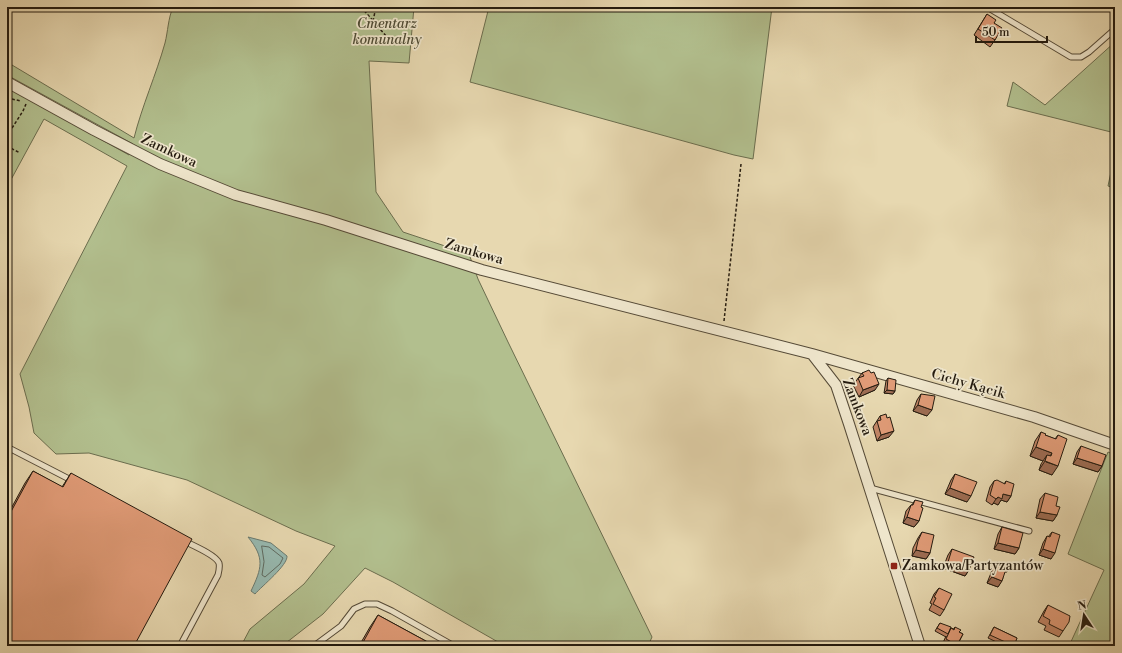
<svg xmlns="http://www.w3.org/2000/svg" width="1122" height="653" font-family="'Libre Bodoni',serif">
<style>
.green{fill:#b2bf8e;stroke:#6b6d4e}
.water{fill:#97b9b0;stroke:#697a70}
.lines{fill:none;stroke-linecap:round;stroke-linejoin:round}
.shore{stroke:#5e6a60;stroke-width:1}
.lane-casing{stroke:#554a37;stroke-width:7}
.street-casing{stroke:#554a37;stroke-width:12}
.path{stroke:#241b0f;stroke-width:1.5;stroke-dasharray:3 2;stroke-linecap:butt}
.lane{stroke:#efe6cc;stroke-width:5}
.street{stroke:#efe6cc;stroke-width:10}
.wall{fill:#c18566;stroke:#241b0f}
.shaded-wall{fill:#9d6c53;stroke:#241b0f}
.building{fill:#e09b77;stroke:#241b0f}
.poi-dot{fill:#8f2418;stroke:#efe6cc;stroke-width:1.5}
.labels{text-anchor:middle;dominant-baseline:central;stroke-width:3.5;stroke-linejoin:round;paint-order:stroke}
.park-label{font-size:14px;font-style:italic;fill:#4f4c35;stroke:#efe6cc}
.street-label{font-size:14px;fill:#241b0f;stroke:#efe6cc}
.poi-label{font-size:14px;fill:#241b0f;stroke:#efe6cc;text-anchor:start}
</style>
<rect width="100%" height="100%" fill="#e7d8b0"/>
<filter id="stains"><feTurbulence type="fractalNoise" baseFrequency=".005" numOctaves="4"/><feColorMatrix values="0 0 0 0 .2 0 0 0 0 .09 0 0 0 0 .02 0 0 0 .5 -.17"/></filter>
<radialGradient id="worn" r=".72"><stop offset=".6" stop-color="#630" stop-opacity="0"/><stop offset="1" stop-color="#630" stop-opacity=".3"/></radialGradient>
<path class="green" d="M 173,7 L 414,7 L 409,63 L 369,61 L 376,192 L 403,232 L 469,254 L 478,279 L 508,342 L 652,637 L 648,646 L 505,646 L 393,582 L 365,568 L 323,614 L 282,646 L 241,646 L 250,629 L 304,584 L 335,546 L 296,531 L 187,480 L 89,453 L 56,454 L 34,433 L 29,407 L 20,374 L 127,166 L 44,119 L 7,187 L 7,87 L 129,155 L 133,144 L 7,75 L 7,62 L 134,138 C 142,106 156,75 165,43 C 168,31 168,19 173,7 Z
M 489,7 L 772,7 L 753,159 L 734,155 L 470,82 Z
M 1115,42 L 1115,133 L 1007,106 L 1013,82 L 1045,105 Z
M 1115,153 L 1115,188 L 1108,186 Z
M 1108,452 L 1115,455 L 1115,646 L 1069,646 L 1104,570 L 1068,554 Z"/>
<path class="water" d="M 248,537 L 271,543 L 287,556 C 288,565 262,586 255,594 L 251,591 C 262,568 265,558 248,537 Z"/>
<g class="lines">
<path class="shore" d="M 262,546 L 269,547 L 283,558 L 280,564 L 265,577 L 262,575 L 264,562 Z"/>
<defs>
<path id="lane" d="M 987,7 L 1071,57 L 1081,57 L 1089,52 L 1115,29
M 7,422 L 8,422
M 7,447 L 73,481
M 870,488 L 1029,531
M 180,646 L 218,575 C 219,571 220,567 219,563 C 216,555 192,545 184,541
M 314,646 L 341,626 L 354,609 L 365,604 L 377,604 L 392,611 L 454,646"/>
<path id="street" d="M 7,82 L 94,130 L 160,164 L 236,195 L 326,220 L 482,270 L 812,354 L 836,385 L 849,424 L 920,646
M 812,354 L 1034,417 L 1115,445"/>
</defs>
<use href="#lane" class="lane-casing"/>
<use href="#street" class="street-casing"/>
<path class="path" d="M 361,7 L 387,37
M 373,21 L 376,7
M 7,98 L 21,101
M 12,128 L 23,111 L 26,104
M 7,146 L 20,153
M 724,321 L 741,164"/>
<use href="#lane" class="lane"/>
<use href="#street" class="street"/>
</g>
<path class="wall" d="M 987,14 L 994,23 L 995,40 L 990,47 L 974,35 Z
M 862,373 L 871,373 L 875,390 L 859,397 L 853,385 Z
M 888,378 L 895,391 L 893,394 L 884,393 L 886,381 Z
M 921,394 L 927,416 L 913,411 L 917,400 Z
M 880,416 L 887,418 L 889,437 L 877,441 L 873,427 Z
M 1041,432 L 1045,435 L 1055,439 L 1058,435 L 1052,475 L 1039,470 L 1041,464 L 1043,461 L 1030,456 L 1035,441 Z
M 1081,446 L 1102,466 L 1098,472 L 1073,464 L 1077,452 Z
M 33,471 L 62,487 L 71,473 L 7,646 L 7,516 L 25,483 Z
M 955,474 L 967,502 L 945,494 L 951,480 Z
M 994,481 L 1004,484 L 1006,481 L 1011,496 L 1007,502 L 1001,500 L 998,505 L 994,503 L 992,505 L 986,501 L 990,487 Z
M 1045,493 L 1056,506 L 1057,515 L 1053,521 L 1036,518 L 1040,499 Z
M 915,500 L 921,507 L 919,521 L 914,527 L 903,523 L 906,511 L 911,505 L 912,505 Z
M 1002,527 L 1019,548 L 1015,554 L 994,549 L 998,534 Z
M 922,532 L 930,553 L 926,559 L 912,556 L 913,548 L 918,538 Z
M 1052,532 L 1051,559 L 1039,555 L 1043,543 L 1047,536 L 1048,537 Z
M 952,549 L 969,570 L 965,576 L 943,568 L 948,555 Z
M 997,562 L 1003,578 L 998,587 L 987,583 L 993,568 Z
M 939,588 L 944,610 L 940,616 L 929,610 L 932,604 L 930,603 L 934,594 Z
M 1048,605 L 1063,631 L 1059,637 L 1044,630 L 1046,626 L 1038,622 L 1044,611 Z
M 378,615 L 435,646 L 359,646 L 370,627 Z
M 940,623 L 949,632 L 951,628 L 954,629 L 955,627 L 959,632 L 963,634 L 957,646 L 943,646 L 942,645 L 946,636 L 946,637 L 935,631 Z
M 994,627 L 1017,638 L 1013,646 L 1005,646 L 988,638 Z"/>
<path class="shaded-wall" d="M 879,384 L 875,390 L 859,397 L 863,390 Z
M 887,390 L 895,391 L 893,394 L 884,393 Z
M 918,405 L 932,410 L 927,416 L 913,411 Z
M 894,431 L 889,437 L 877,441 L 881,435 Z
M 1036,447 L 1052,453 L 1046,462 L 1058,466 L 1052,475 L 1039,470 L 1045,461 L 1047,455 L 1043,461 L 1030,456 Z
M 1077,458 L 1102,466 L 1098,472 L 1073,464 Z
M 950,488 L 971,496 L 967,502 L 945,494 Z
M 1003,494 L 1011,496 L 1007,502 L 1001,500 L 998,505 L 994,503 L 992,505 L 996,499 Z
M 1040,512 L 1057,515 L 1053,521 L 1036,518 Z
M 907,517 L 919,521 L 914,527 L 903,523 Z
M 998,543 L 1019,548 L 1015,554 L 994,549 Z
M 1043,549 L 1055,553 L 1051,559 L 1039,555 Z
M 916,550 L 930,553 L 926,559 L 912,556 Z
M 948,562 L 969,570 L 965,576 L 943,568 Z
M 992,577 L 1002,581 L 998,587 L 987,583 Z"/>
<path class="building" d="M 987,14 L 996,20 L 994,23 L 1002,28 L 995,40 L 978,29 Z
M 869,370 L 871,373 L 874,372 L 879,384 L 863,390 L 858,378 L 864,376 L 862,373 Z
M 888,378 L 896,380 L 895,391 L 887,390 Z
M 921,394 L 935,396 L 932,410 L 918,405 Z
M 886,414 L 887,418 L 890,417 L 894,431 L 881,435 L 877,421 L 881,420 L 880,416 Z
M 1041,432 L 1046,434 L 1045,435 L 1056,439 L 1058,435 L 1067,439 L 1058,466 L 1045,461 L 1047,455 L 1051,456 L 1052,453 L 1036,447 Z
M 1081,446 L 1106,455 L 1102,466 L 1077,458 Z
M 33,471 L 63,487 L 71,473 L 192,539 L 134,646 L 7,646 L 7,519 Z
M 955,474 L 977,482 L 971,496 L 950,488 Z
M 997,480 L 1005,484 L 1006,481 L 1014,484 L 1011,496 L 1003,494 L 1002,499 L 998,497 L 996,499 L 990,495 L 994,481 Z
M 1045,493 L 1058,497 L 1056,506 L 1060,507 L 1057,515 L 1040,512 Z
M 915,500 L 923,502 L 921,507 L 923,508 L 919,521 L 907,517 L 911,505 L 913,505 Z
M 1002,527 L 1023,533 L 1019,548 L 998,543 Z
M 922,532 L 934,535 L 930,553 L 916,550 L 918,541 Z
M 1052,532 L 1060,535 L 1055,553 L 1043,549 L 1047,536 L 1050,537 Z
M 952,549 L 974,557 L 969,570 L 948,562 Z
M 997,562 L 1009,567 L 1007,572 L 1005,572 L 1002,581 L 992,577 Z
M 939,588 L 952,594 L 944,610 L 933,604 L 936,598 L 934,597 Z
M 1048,605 L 1070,616 L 1069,622 L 1063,631 L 1049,624 L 1050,620 L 1043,616 Z
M 378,615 L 435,646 L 361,646 Z
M 940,623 L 951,627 L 948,634 L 937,628 Z
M 955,627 L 961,630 L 959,632 L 963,634 L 957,645 L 946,639 L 951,628 L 954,630 Z
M 994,627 L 1017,638 L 1014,646 L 990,635 Z"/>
<rect class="poi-dot" x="890" y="562" width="8" height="8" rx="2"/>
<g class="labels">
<g class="park-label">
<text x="387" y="24">Cmentarz<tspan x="387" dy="16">komunalny</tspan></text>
</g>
<g class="street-label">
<text transform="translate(169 151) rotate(25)">Zamkowa</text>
<text transform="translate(474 252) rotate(16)">Zamkowa</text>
<text transform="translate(968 384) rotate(16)">Cichy Kącik</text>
<text transform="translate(857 407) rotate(69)">Zamkowa</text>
</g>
<g class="poi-label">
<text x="902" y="566">Zamkowa/Partyzantów</text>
</g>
</g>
<rect width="1122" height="653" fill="none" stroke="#e7d8b0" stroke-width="24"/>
<rect x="8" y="8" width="1106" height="637" fill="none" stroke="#241b0f" stroke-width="2"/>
<rect x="12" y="12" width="1098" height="629" fill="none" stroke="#241b0f"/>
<g transform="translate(1084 615) rotate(348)" stroke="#efe6cc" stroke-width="3" paint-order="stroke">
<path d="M0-3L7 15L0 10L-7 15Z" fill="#241b0f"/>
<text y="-6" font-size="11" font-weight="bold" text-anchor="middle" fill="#241b0f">N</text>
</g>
<path d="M976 36v6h71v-6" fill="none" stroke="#241b0f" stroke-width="2"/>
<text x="982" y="36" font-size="12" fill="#241b0f" stroke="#efe6cc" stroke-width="3" paint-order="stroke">50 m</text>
<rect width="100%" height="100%" filter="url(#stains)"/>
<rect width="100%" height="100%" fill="url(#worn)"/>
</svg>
